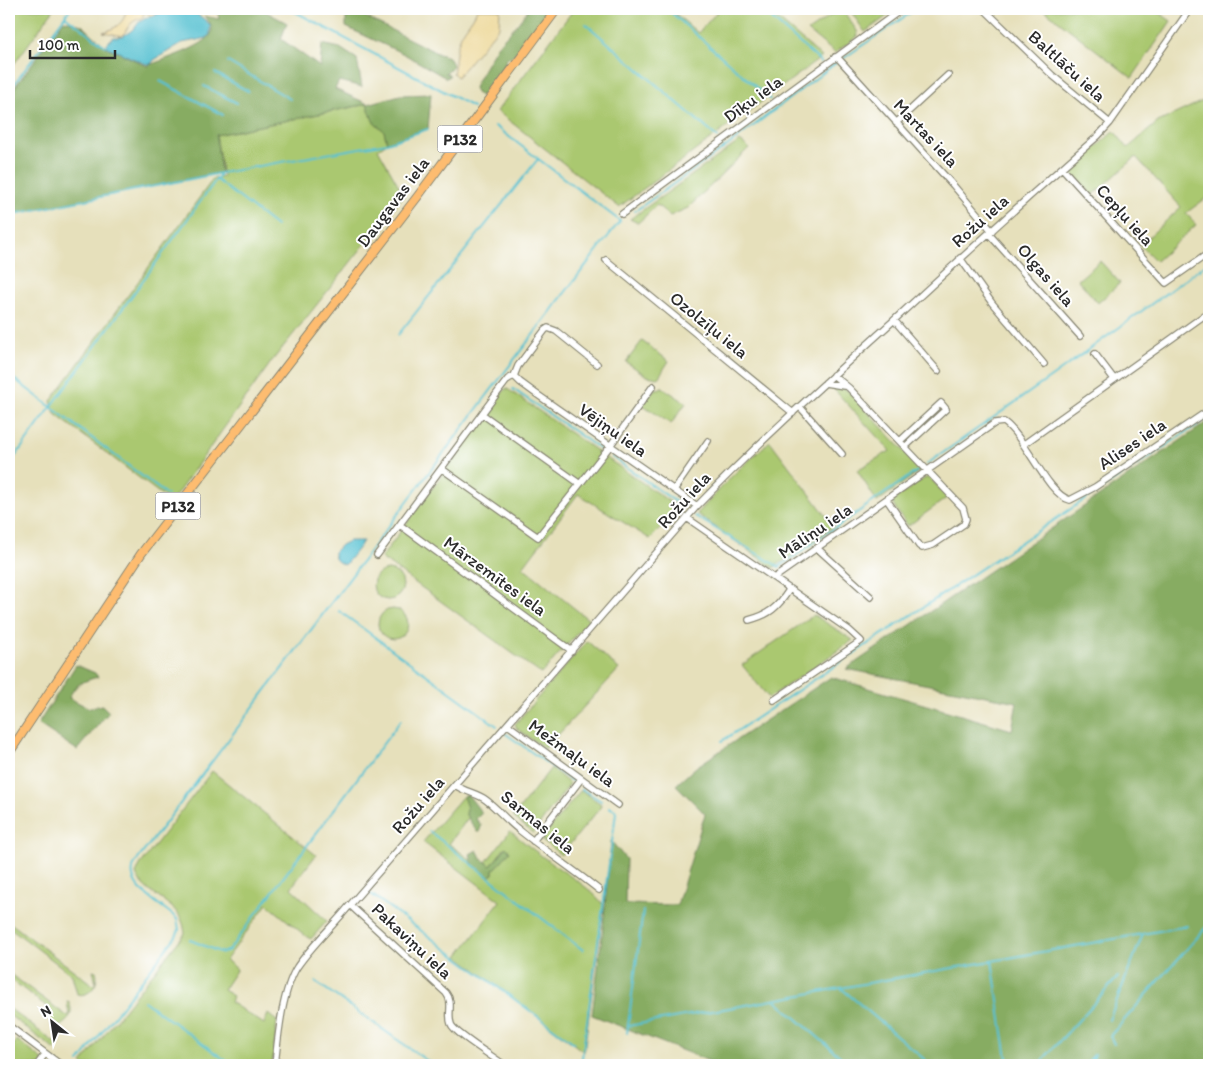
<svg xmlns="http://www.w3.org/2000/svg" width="1218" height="1074" font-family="Itim,sans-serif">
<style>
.green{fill:#aac86f;stroke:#6a7a4d}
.forest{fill:#87ac62;stroke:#596c46}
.sand{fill:#eeda9e;stroke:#8c8264}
.water{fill:#56c1d1;stroke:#40767e}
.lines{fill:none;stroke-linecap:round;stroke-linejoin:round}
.stream{stroke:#56c1d1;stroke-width:2}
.minor-casing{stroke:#888673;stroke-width:8}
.major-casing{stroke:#888673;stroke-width:10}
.minor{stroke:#fff;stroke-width:5.5}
.major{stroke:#fdbc70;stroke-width:8}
.labels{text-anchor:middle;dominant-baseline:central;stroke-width:4;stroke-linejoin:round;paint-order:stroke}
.shield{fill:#fff;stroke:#6b6b6b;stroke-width:1}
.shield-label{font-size:16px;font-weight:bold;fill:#2b2b2b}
.street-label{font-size:18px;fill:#2b2b2b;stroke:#fff}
</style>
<rect width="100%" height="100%" fill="#fff"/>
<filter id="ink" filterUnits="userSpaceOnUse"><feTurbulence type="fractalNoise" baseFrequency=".02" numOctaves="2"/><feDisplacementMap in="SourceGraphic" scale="10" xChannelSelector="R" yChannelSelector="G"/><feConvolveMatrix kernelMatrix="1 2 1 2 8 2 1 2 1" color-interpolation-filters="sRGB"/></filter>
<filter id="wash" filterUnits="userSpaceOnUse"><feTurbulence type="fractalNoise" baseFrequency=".0096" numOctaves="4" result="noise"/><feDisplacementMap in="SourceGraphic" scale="20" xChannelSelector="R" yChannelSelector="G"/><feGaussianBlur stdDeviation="1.12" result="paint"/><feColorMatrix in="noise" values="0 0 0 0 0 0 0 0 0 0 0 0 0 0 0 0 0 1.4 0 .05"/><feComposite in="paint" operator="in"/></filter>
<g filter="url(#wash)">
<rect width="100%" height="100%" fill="#e6e0bb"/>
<path class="green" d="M 9,9 L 54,9 L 9,71 Z
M 574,9 L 670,9 L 698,33 L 717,12 L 713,9 L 766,9 L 822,57 L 619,207 L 497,111 Z
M 840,9 L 842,9 L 857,31 L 858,36 L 835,53 L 808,31 Z
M 849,9 L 897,9 L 865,32 Z
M 1043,9 L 1154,9 L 1171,21 L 1132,78 Z
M 1209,98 L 1209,196 L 1186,213 L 1196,225 L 1156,261 L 1140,245 L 1181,207 L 1136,157 L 1092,196 L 1070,171 L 1114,131 L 1128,148 L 1158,122 Z
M 368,104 L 373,121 L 384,131 L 387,143 L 378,149 L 404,195 L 272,361 L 171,502 L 55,414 L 51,401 L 213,179 L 223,177 L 216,135 Z
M 740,141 L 749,148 L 688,208 L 670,216 L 657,205 L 638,223 L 630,219 Z
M 1100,261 L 1120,283 L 1098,303 L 1078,280 Z
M 642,341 L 669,361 L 658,378 L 647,376 L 626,362 Z
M 832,385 L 847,390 L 919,467 L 920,471 L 877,502 L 857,470 L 890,451 L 831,386 Z
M 662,387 L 686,403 L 671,424 L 643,405 L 655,388 L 658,389 Z
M 506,388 L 680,509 L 650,539 L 578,494 L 523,567 L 589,620 L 541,674 L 381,558 Z
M 770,441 L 834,526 L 773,568 L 697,514 L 733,475 Z
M 925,478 L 930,478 L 948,497 L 908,526 L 893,505 L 893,500 Z
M373 585a15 15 0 1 1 30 0a15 15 0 1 1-30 0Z
M378 624a15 15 0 1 1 30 0a15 15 0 1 1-30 0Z
M 814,615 L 853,640 L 769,698 L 742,665 Z
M 587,641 L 619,669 L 545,749 L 517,729 L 515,724 Z
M 551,768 L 570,784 L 533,833 L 513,817 Z
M 212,771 L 316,855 L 291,888 L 327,921 L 311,939 L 307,937 L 267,904 L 226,960 L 237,969 L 223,990 L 233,996 L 230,1002 L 264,1024 L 268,1014 L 277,1021 L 272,1065 L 84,1065 L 82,1063 L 185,933 C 184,929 184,925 182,921 C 175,901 144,895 136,874 L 140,865 Z
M 581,790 L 601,804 L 600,808 L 561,855 L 541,839 Z
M 463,796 L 467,808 L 466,815 L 468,818 L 449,844 L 471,860 L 473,865 L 488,877 L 493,874 L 493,869 L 509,851 L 505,847 L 491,866 L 486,862 L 510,831 C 524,842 538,854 553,864 C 570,877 592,888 604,906 L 584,1052 L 458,956 L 500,901 L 423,842 Z
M 9,922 L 93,985 L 96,984 L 93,970 L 96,971 C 100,983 90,998 77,994 L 72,975 L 9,927 Z
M 9,973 L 67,1016 L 69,1015 L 67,1001 L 68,1001 C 75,1012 69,1022 58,1027 L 51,1025 L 46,1006 L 9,978 Z
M 9,1008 L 59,1046 L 55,1050 L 9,1015 Z
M 17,1040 L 49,1065 L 9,1065 L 9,1051 Z"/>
<path class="forest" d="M 212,9 L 261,9 L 287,23 L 281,39 L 320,67 L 322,44 L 340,48 L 357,59 L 362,87 L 339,81 L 335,89 L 368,104 L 400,95 L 431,94 L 428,129 L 387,143 L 384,131 L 373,121 L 367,104 L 216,135 L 221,173 L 9,215 L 9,95 L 64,20 L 82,25 L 105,46 L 147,66 C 161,60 206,47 211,33 C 214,27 207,19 204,16 L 219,19 L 218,14 Z
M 528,9 L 548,9 C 542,21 519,56 506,59 L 504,68 L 481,96 L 476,93 L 474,88 L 476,83 L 497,46 L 519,22 Z
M 358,13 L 439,54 L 449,57 L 453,65 L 450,70 L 445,73 L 449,74 L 449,77 L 446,78 L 404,54 L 346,27 L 346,17 Z
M 1209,421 L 1209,1065 L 719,1065 L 592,1015 L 603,928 L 611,841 L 626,859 L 625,904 L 677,905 L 705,814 L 676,785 L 696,767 L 831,677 L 1012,730 L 1017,702 L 846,669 Z
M 76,665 L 95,673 L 98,677 C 83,681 75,684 69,698 L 89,708 L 102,705 L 109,712 L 77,750 L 38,724 Z
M 468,795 L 482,813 L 476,819 L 481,825 L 480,832 L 477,832 L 466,815 L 467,808 L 463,796 Z
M 506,847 L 510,851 L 496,868 L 493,869 L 493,874 L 488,877 L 473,865 L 470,854 L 477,850 L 482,859 L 491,866 Z"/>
<path class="sand" d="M 126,9 L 159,9 L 158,13 L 151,16 L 145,11 L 142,18 C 132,20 127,27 123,36 L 103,32 C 114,30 126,22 126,9 Z
M 477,9 L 500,9 L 499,27 L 457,77 L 453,73 C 456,61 455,51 459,41 C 462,29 473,21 477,9 Z"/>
<path class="water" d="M 173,9 C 188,10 200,13 210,25 L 210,34 L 207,38 L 182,43 L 154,60 L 151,64 L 146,64 L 105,46 L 113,37 C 121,38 130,33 135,27 C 140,23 135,25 141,21 C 148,16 157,17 163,10 Z
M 349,541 L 363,541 L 360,546 L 345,565 C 339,563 333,560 334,552 L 341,545 Z"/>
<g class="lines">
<path class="stream" d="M 290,9 L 473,107
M 667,9 L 770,99
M 761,9 L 821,62
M 65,16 L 105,46
M 772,19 L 786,9
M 586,24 L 718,138
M 844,58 L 916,9
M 228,62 L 290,99
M 215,73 L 248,91
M 160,81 L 223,115
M 204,86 L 237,103
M 9,91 L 70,9
M 217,180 L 276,226
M 635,211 L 727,146 L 836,63
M 9,215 L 221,173 L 387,143 L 428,129
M 398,335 L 538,159
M 9,375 L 167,495
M 513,389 L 600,449
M 612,457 L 683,507
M 927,464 L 1054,375 L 1209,262
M 9,465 L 221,173
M 695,516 L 779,567 L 917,471
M 339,611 L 497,726
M 506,734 L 575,783
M 722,741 L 1209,417
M 582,789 L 601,801
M 429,831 L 583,950
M 371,894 L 574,1043
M 190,940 L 222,953 L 229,950 L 401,720
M 992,961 L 1008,1065
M 316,982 L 433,1065
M 841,988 L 931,1065
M 775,1000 L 850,1065
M 144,1001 L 232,1065
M 1109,1020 L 1143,934
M 628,1026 L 1187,926
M 627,1033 L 643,911
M 1114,1044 L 1110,1036 L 1209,924
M 79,1062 L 176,936 L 179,930 L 177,919 C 163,904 122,887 135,863 C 298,650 456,433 620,221 L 495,126
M 581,1065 L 616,813 L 615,810 L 609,807
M 1038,1065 L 1118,977
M 1085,1065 L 1095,1054 L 1091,1065"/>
</g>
</g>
<g filter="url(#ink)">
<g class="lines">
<defs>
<path id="minor" d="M 984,9 L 1052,75 L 1110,123
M 835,57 L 839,59 L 953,185 L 992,231
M 896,123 L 948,75
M 1062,168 L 1166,283 L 1209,253
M 622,214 L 902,9
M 989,234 L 1080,336
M 960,258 L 992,303 L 1044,364
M 606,260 L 793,413
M 894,320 L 938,371
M 1095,354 L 1114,379
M 833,375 L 849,388 L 963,508 L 966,519 L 964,524 L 933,545 L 922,548 L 919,546 L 887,500
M 514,376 L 520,382 L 535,393 L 697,506
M 825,383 L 844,386
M 800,407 L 842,454
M 482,414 L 580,484 L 610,446 L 653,386
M 900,441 L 941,403 L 946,409 L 905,447
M 1024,444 L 1209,312
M 442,469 L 538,537 L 580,484
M 674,490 L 708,441
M 687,518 L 849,630 L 861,641 L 774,700
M 400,525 L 572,651
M 817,548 L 871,597
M 377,555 L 498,392 L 508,379 L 514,376 L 518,366 L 545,330 L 548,328 L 556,331 L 597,364
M 774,578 L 995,423 L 1004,422 C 1026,438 1047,494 1070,500 L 1095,487 L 1209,410
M 749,620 C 769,615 778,607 789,590
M 508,725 L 618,805
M 455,785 C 465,792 477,793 486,800 C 498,809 506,820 518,829 C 544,850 573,869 599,890
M 533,841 L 581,779
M 350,905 L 446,993 C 454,1003 447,1014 451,1024 C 454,1033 494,1057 504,1065
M 9,1026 L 61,1065
M 37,1065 L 45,1054
M 275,1065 C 278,1037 282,991 297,967 C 312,945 333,926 350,905 L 697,506 C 759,442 826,382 892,322 C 960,259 1028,197 1098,136 L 1110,123 L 1190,9"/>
<path id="major" d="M 9,753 L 141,554 L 418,196 L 557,9"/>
</defs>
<use href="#minor" class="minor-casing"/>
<use href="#major" class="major-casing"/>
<use href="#minor" class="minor"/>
<use href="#major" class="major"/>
</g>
</g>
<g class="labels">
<g class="shield">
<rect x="437.5" y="125.5" width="45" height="27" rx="4"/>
<rect x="155.5" y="492.5" width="45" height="27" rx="4"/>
</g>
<g class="shield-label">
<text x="460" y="139">P132</text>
<text x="178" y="506">P132</text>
</g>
<g class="street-label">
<text transform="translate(1067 66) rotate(42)">Baltlāču iela</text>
<text transform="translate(753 99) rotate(-36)">Dīķu iela</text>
<text transform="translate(926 133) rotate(47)">Martas iela</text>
<text transform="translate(393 202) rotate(-53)">Daugavas iela</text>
<text transform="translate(1125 215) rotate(48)">Cepļu iela</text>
<text transform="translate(980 221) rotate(-42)">Rožu iela</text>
<text transform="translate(1046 275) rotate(49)">Olgas iela</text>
<text transform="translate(709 325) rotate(39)">Ozolzīļu iela</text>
<text transform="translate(613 430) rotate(35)">Vējiņu iela</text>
<text transform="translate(1132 444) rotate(-34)">Alises iela</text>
<text transform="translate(684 500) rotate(-48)">Rožu iela</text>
<text transform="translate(815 531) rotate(-34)">Māliņu iela</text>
<text transform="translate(495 576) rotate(36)">Mārzemītes iela</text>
<text transform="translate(572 753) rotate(36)">Mežmaļu iela</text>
<text transform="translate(418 805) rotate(-49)">Rožu iela</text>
<text transform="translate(538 822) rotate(39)">Sarmas iela</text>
<text transform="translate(412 941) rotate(43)">Pakaviņu iela</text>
</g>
</g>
<rect width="1218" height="1074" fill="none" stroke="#fff" stroke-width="30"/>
<g transform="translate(52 1022) rotate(330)" stroke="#ffffff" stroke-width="4" paint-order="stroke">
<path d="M0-4L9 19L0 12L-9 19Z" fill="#2b2b2b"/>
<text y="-8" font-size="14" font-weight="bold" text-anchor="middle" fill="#2b2b2b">N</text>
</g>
<path d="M30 50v8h85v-8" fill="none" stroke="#2b2b2b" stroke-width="2.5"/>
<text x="38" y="50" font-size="15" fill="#2b2b2b" stroke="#ffffff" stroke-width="4" paint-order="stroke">100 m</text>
</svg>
